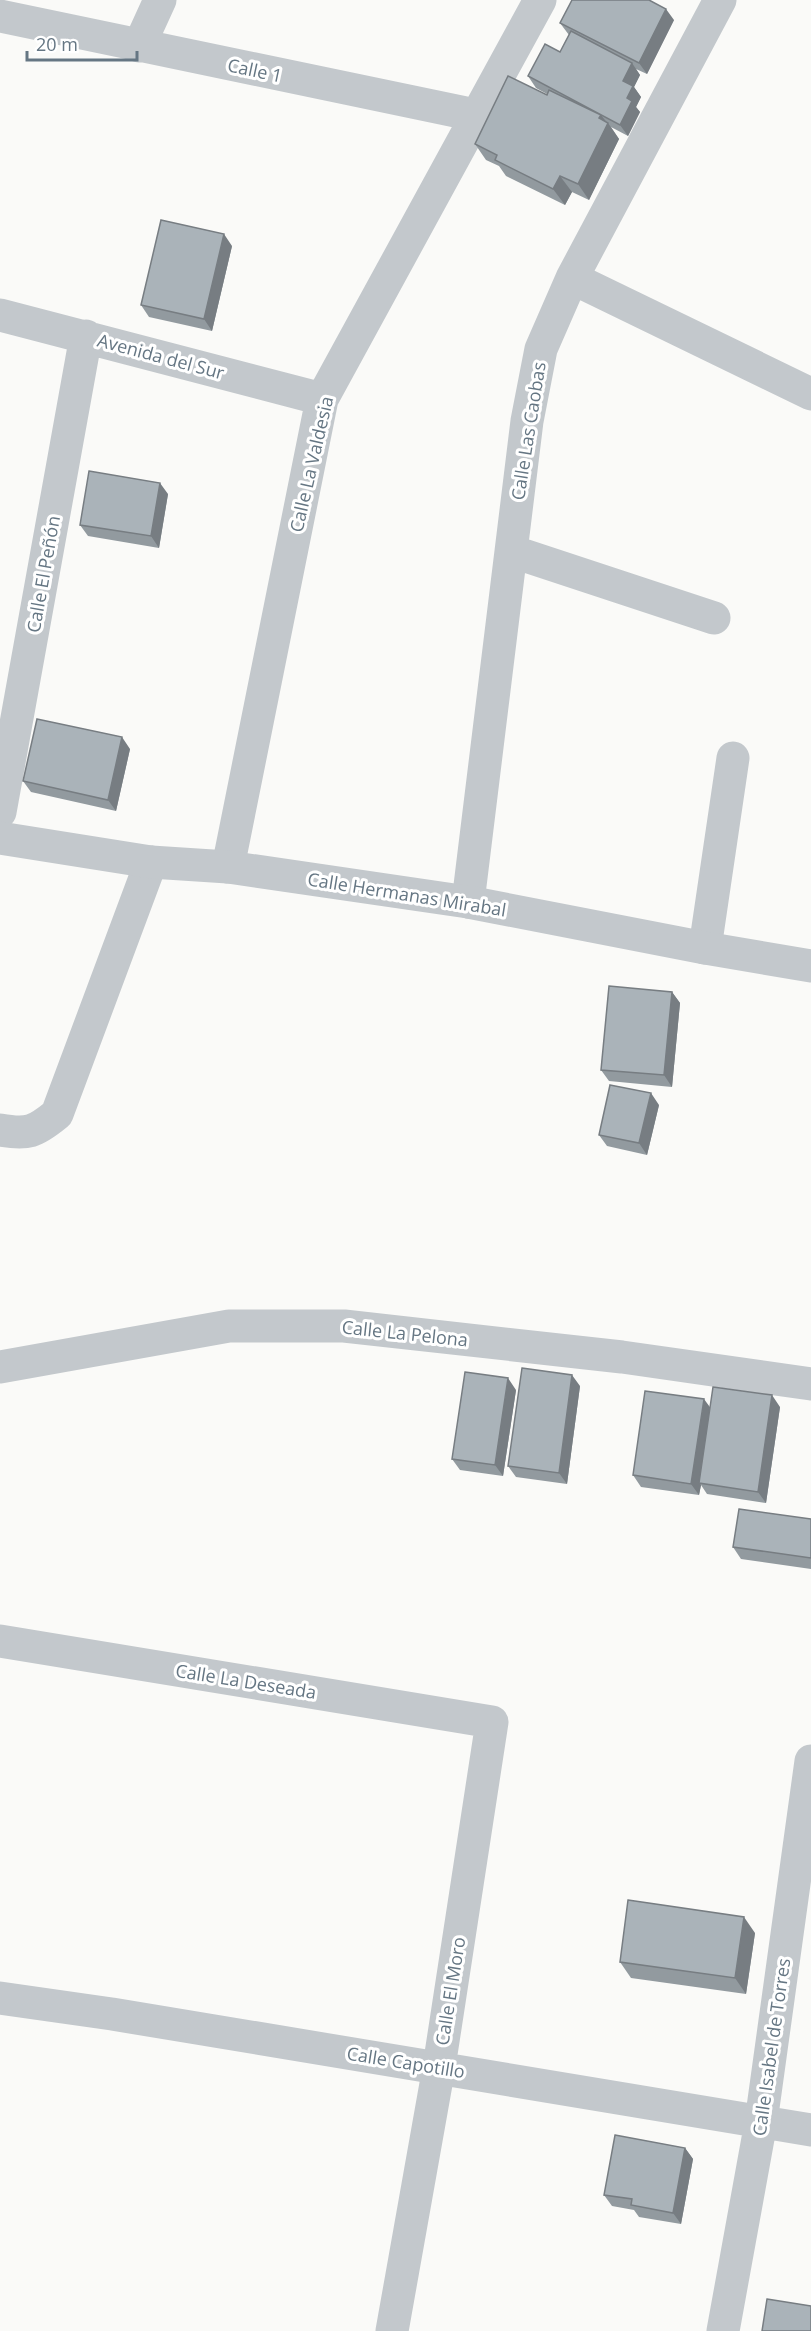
<svg xmlns="http://www.w3.org/2000/svg" width="811" height="2331" font-family="'Open Sans',sans-serif">
<style>
.lines{fill:none;stroke-linecap:round;stroke-linejoin:round}
.minor{stroke:#c3c8cc;stroke-width:33}
.tertiary{stroke:#c3c8cc;stroke-width:33}
.wall{fill:#929a9f}
.shaded-wall{fill:#777d82}
.building{fill:#aab3b9;stroke:#777d82;stroke-width:1.5}
.labels{text-anchor:middle;dominant-baseline:central;stroke-width:6;stroke-linejoin:round;paint-order:stroke}
.street-label{font-size:18px;fill:#657683;stroke:#fff}
</style>
<rect width="100%" height="100%" fill="#fafaf8"/>
<g class="lines">
<path class="minor" d="M 0,16 L 475,115
M 139,46 L 160,0
M 572,278 L 811,394
M 0,315 L 322,399
M 511,551 L 714,618
M 0,812 L 86,336
M 228,867 L 322,399 L 540,0
M 468,902 L 527,421 L 541,349 L 572,278 L 720,0
M 705,948 L 733,758
M 0,1130 C 28,1135 35,1132 57,1114 L 151,862
M 0,1367 L 229,1326 L 344,1326 L 622,1357 L 811,1384
M 0,1641 L 492,1722 L 439,2067 L 392,2331
M 0,1998 L 112,2014 L 811,2130
M 723,2331 L 761,2122 L 811,1761"/>
<path class="tertiary" d="M 0,838 L 151,862 L 228,867 L 468,902 L 705,948 L 811,966"/>
</g>
<path class="wall" d="M 674,20 L 647,74 L 636,69 L 640,75 L 634,87 L 641,97 L 636,107 L 640,112 L 628,136 L 611,127 L 619,139 L 589,200 L 572,192 L 565,205 L 506,176 L 499,166 L 486,160 L 475,144 L 547,95 L 547,94 L 536,88 L 528,76 L 560,52 L 569,35 L 560,23 Z
M 232,246 L 212,331 L 149,317 L 141,305 Z
M 168,494 L 159,548 L 88,536 L 80,525 Z
M 130,749 L 116,811 L 31,792 L 23,781 Z
M 672,992 L 680,1003 L 672,1087 L 609,1081 L 601,1070 Z
M 659,1105 L 647,1155 L 607,1146 L 599,1135 Z
M 580,1386 L 567,1484 L 516,1477 L 508,1466 Z
M 516,1390 L 503,1476 L 460,1470 L 452,1459 Z
M 710,1407 L 780,1407 L 766,1503 L 707,1494 L 701,1485 L 699,1495 L 641,1487 L 633,1475 Z
M 811,1519 L 811,1569 L 741,1559 L 733,1547 Z
M 755,1933 L 746,1994 L 631,1978 L 620,1962 Z
M 685,2148 L 693,2159 L 681,2224 L 639,2217 L 634,2210 L 612,2206 L 604,2195 Z"/>
<path class="shaded-wall" d="M 666,9 L 674,20 L 647,74 L 639,63 Z
M 632,63 L 640,75 L 634,87 L 641,97 L 636,107 L 640,112 L 628,136 L 620,125 L 627,98 L 623,81 Z
M 601,115 L 608,124 L 608,123 L 619,139 L 589,200 L 578,184 L 599,118 Z
M 560,176 L 572,192 L 565,205 L 553,189 Z
M 224,234 L 232,246 L 212,331 L 204,319 Z
M 160,483 L 168,494 L 159,548 L 151,536 Z
M 122,737 L 130,749 L 116,811 L 108,800 Z
M 672,992 L 680,1003 L 672,1087 L 664,1075 Z
M 651,1093 L 659,1105 L 647,1155 L 639,1143 Z
M 572,1375 L 580,1386 L 567,1484 L 559,1473 Z
M 508,1378 L 516,1390 L 503,1476 L 495,1465 Z
M 772,1395 L 780,1407 L 766,1503 L 758,1492 Z
M 704,1399 L 712,1410 L 699,1483 L 701,1485 L 699,1495 L 691,1484 Z
M 744,1917 L 755,1933 L 746,1994 L 735,1978 Z
M 685,2148 L 693,2159 L 681,2224 L 673,2213 Z"/>
<path class="building" d="M 572,0 L 649,0 L 666,9 L 639,63 L 560,23 Z
M 571,31 L 632,63 L 623,81 L 633,86 L 627,98 L 632,101 L 620,125 L 528,76 L 545,44 L 560,52 Z
M 508,76 L 547,95 L 549,90 L 601,115 L 599,118 L 608,123 L 578,184 L 560,176 L 553,189 L 495,160 L 497,155 L 475,144 Z
M 161,220 L 224,234 L 204,319 L 141,305 Z
M 89,471 L 160,483 L 151,536 L 80,525 Z
M 37,719 L 122,737 L 108,800 L 23,781 Z
M 609,986 L 672,992 L 664,1075 L 601,1070 Z
M 610,1085 L 651,1093 L 639,1143 L 599,1135 Z
M 522,1368 L 572,1375 L 559,1473 L 508,1466 Z
M 465,1372 L 508,1378 L 495,1465 L 452,1459 Z
M 713,1387 L 772,1395 L 758,1492 L 699,1483 Z
M 645,1391 L 704,1399 L 691,1484 L 633,1475 Z
M 739,1509 L 811,1519 L 811,1558 L 733,1547 Z
M 628,1900 L 744,1917 L 735,1978 L 620,1962 Z
M 615,2135 L 685,2148 L 673,2213 L 631,2205 L 632,2199 L 604,2195 Z
M 767,2299 L 811,2306 L 811,2331 L 762,2331 Z"/>
<g class="labels">
<g class="street-label">
<text transform="translate(255 70) rotate(12)">Calle 1</text>
<text transform="translate(161 356) rotate(15)">Avenida del Sur</text>
<text transform="translate(528 431) rotate(-81)">Calle Las Caobas</text>
<text transform="translate(311 464) rotate(-77)">Calle La Valdesia</text>
<text transform="translate(43 574) rotate(-80)">Calle El Peñón</text>
<text transform="translate(407 894) rotate(9)">Calle Hermanas Mirabal</text>
<text transform="translate(405 1333) rotate(6)">Calle La Pelona</text>
<text transform="translate(246 1681) rotate(9)">Calle La Deseada</text>
<text transform="translate(450 1991) rotate(-81)">Calle El Moro</text>
<text transform="translate(771 2047) rotate(-82)">Calle Isabel de Torres</text>
<text transform="translate(406 2062) rotate(9)">Calle Capotillo</text>
</g>
</g>
<path d="M27 51v9h110v-9" fill="none" stroke="#657683" stroke-width="3"/>
<text x="36" y="51" font-size="18" fill="#657683" stroke="#ffffff" stroke-width="4.5" paint-order="stroke">20 m</text>
</svg>
